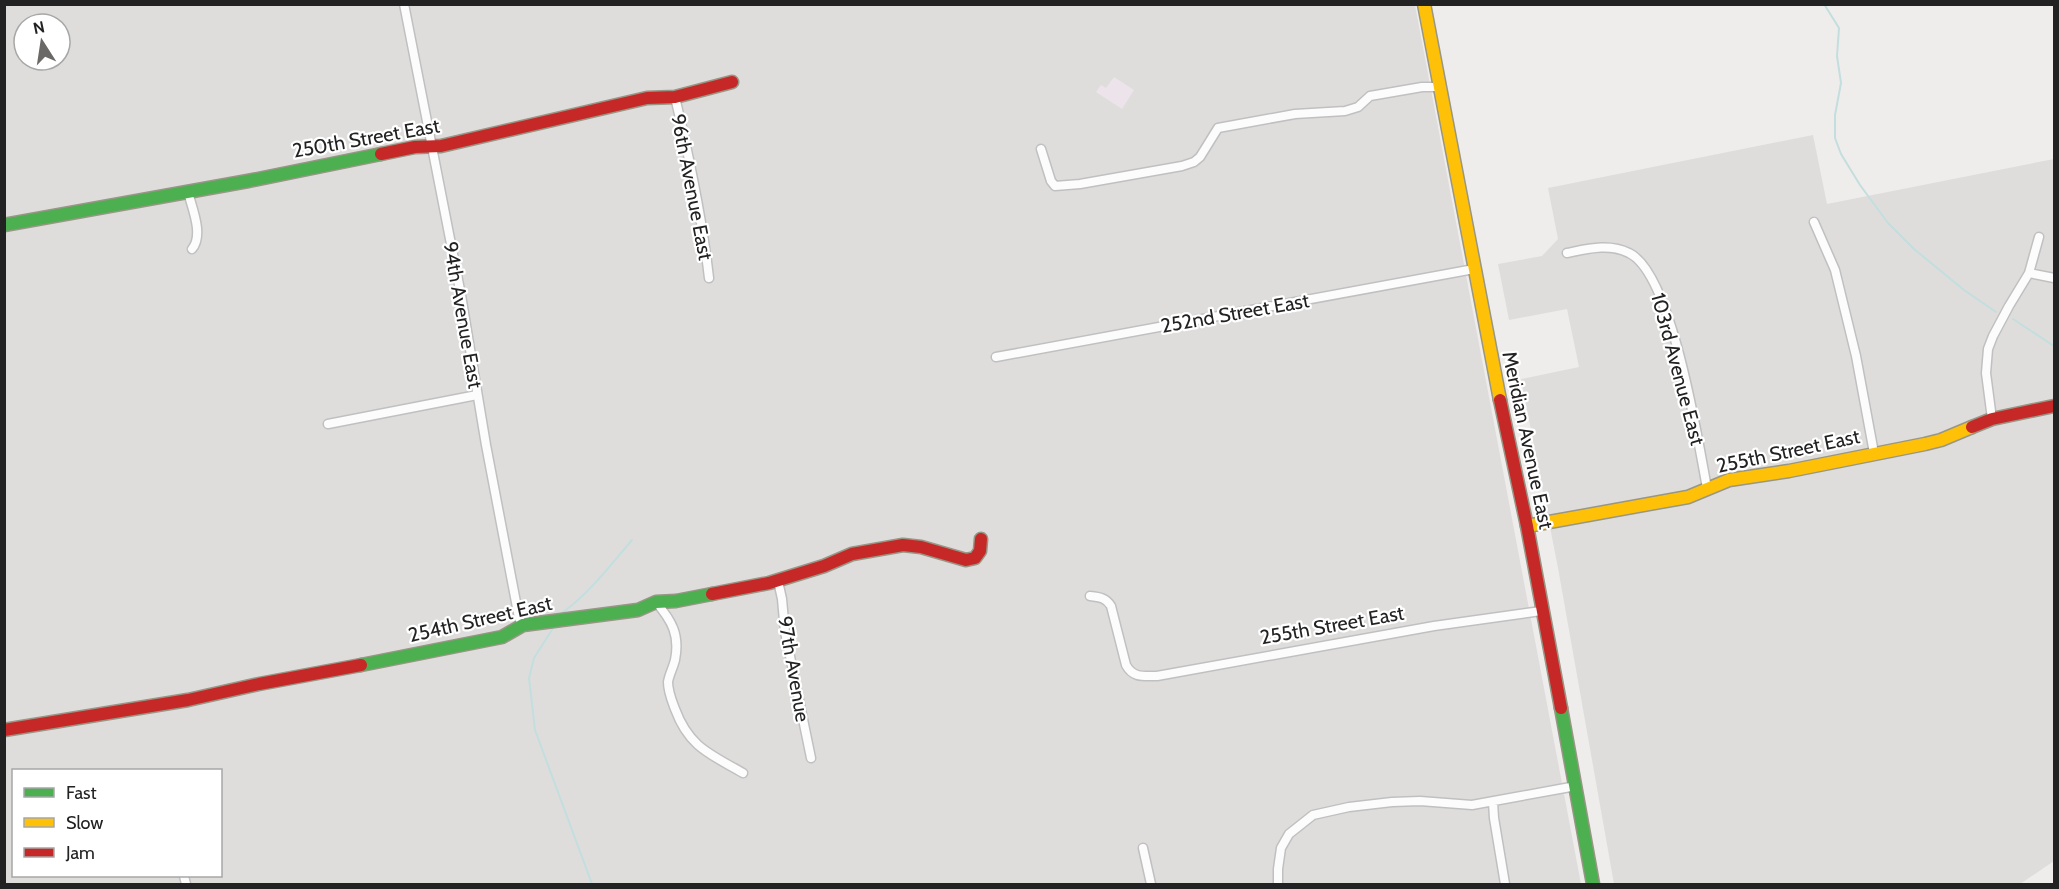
<svg xmlns="http://www.w3.org/2000/svg" width="2059" height="889" font-family="Cabin,sans-serif">
<style>
.built{fill:#dedddc;fill-rule:evenodd}
.industrial{fill:#ece4ea}
.lines{fill:none;stroke-linecap:round;stroke-linejoin:round}
.stream{stroke:#c3dede;stroke-width:2}
.street-casing{stroke:#c1c0c0;stroke-width:11}
.fast-casing{stroke:#989685;stroke-width:15}
.slow-casing{stroke:#989685;stroke-width:15}
.jam-casing{stroke:#989685;stroke-width:15}
.street{stroke:#fdfcfc;stroke-width:8}
.fast{stroke:#4caf50;stroke-width:12}
.slow{stroke:#ffc107;stroke-width:12}
.jam{stroke:#c62828;stroke-width:12}
.labels{text-anchor:middle;dominant-baseline:central;stroke-width:4.5;stroke-linejoin:round;paint-order:stroke}
.street-label{font-size:20px;fill:#222;stroke:#fff}
</style>
<rect width="100%" height="100%" fill="#efedeb"/>
<path class="built" d="M 5,5 L 1415,5 L 1581,884 L 5,884 ZM 24,24 L 60,24 L 60,60 L 24,60 ZM 14,770 L 220,770 L 220,876 L 14,876 Z
M 1813,135 L 1827,204 L 2054,159 L 2054,861 L 2020,884 L 1614,884 L 1558,568 L 1521,379 L 1579,367 L 1567,309 L 1509,320 L 1498,264 L 1542,256 L 1558,239 L 1548,188 Z"/>
<path class="industrial" d="M 1114,77 L 1134,90 L 1122,109 L 1096,92 L 1101,85 L 1106,88 Z"/>
<g class="lines">
<path class="stream" d="M 1824,4 L 1839,28 L 1837,56 L 1841,83 L 1835,115 L 1835,138 L 1841,154 L 1860,185 L 1888,223 L 1914,249 L 1964,290 L 1996,312
M 2013,319 L 2054,346
M 559,615 C 587,596 610,566 632,540
M 555,625 L 534,658 L 529,678 L 535,730 L 592,884"/>
<defs>
<path id="street" d="M 404,4 L 461,295 L 486,445 L 519,618 L 523,625
M 675,97 C 689,156 702,217 709,278
M 1041,149 L 1051,181 L 1055,186 L 1080,184 L 1182,166 L 1194,162 L 1200,157 L 1218,128 L 1295,114 L 1345,111 L 1358,107 L 1370,96 L 1422,87 L 1440,87
M 188,192 C 192,208 204,235 192,249
M 1814,222 L 1835,270 L 1856,356 L 1874,453
M 1567,253 C 1587,249 1609,243 1629,253 C 1672,273 1698,441 1707,488
M 2029,273 L 2054,278
M 996,357 L 1474,269
M 1992,419 L 1986,373 L 1988,349 L 1993,336 L 2009,306 L 2029,273 L 2039,237
M 328,424 L 477,395
M 778,581 L 782,599 L 785,632 L 811,758
M 1090,596 C 1100,597 1106,598 1111,606 L 1126,665 C 1133,678 1143,676 1157,676 L 1434,626 L 1541,611
M 656,602 C 672,621 680,635 675,660 C 673,668 669,675 668,682 C 668,692 672,701 675,709 C 689,747 710,754 743,773
M 1493,802 L 1494,818 L 1505,884
M 1143,848 L 1151,884
M 184,876 L 186,884
M 1278,884 L 1278,869 L 1281,848 L 1289,834 L 1313,815 L 1349,807 L 1392,802 L 1420,801 L 1472,805 L 1576,786"/>
<path id="fast" d="M 4,225 L 248,181 L 381,154
M 361,665 L 502,637 L 523,625 L 638,610 L 656,602 L 676,601 L 712,594
M 1561,708 L 1593,884"/>
<path id="slow" d="M 1424,4 L 1500,400
M 1527,526 L 1688,497 L 1729,480 L 1789,471 L 1925,444 L 1941,440 L 1972,427"/>
<path id="jam" d="M 381,154 L 415,147 L 441,146 L 647,98 L 675,97 L 732,82
M 1500,400 L 1527,526 L 1561,708
M 1972,427 L 1992,419 L 2054,406
M 712,594 L 769,583 L 824,566 L 852,554 L 903,545 L 921,547 L 966,560 L 975,558 L 980,551 L 981,539
M 4,730 L 188,700 L 259,684 L 361,665"/>
</defs>
<use href="#street" class="street-casing"/>
<use href="#fast" class="fast-casing"/>
<use href="#slow" class="slow-casing"/>
<use href="#jam" class="jam-casing"/>
<use href="#street" class="street"/>
<use href="#fast" class="fast"/>
<use href="#slow" class="slow"/>
<use href="#jam" class="jam"/>
</g>
<g class="labels">
<g class="street-label">
<text transform="translate(366 138) rotate(-10)">250th Street East</text>
<text transform="translate(692 187) rotate(79)">96th Avenue East</text>
<text transform="translate(1235 313) rotate(-10)">252nd Street East</text>
<text transform="translate(463 315) rotate(80)">94th Avenue East</text>
<text transform="translate(1678 369) rotate(75)">103rd Avenue East</text>
<text transform="translate(1528 440) rotate(78)">Meridian Avenue East</text>
<text transform="translate(1788 451) rotate(-12)">255th Street East</text>
<text transform="translate(480 619) rotate(-13)">254th Street East</text>
<text transform="translate(1332 625) rotate(-10)">255th Street East</text>
<text transform="translate(794 669) rotate(80)">97th Avenue</text>
</g>
</g>
<rect width="2059" height="889" fill="none" stroke="#222222" stroke-width="12"/>
<rect x="12" y="769" width="210" height="108" fill="#ffffff" stroke="#a7a7a7" stroke-width="1.5"/>
<rect x="24" y="788" width="30" height="9" fill="#4caf50" stroke="#a7a7a7" stroke-width="1.5"/>
<text x="66" y="799" font-size="18" fill="#222222">Fast</text>
<rect x="24" y="818" width="30" height="9" fill="#ffc107" stroke="#a7a7a7" stroke-width="1.5"/>
<text x="66" y="829" font-size="18" fill="#222222">Slow</text>
<rect x="24" y="848" width="30" height="9" fill="#c62828" stroke="#a7a7a7" stroke-width="1.5"/>
<text x="66" y="859" font-size="18" fill="#222222">Jam</text>
<g transform="translate(42 42) rotate(348)"><circle r="28" fill="#ffffff" stroke="#a7a7a7" stroke-width="1.5"/>
<path d="M0-4.5L10 22L0 15L-10 22Z" fill="#6a6968"/>
<text y="-9" font-size="16" font-weight="bold" text-anchor="middle" fill="#222222">N</text>
</g>
</svg>
